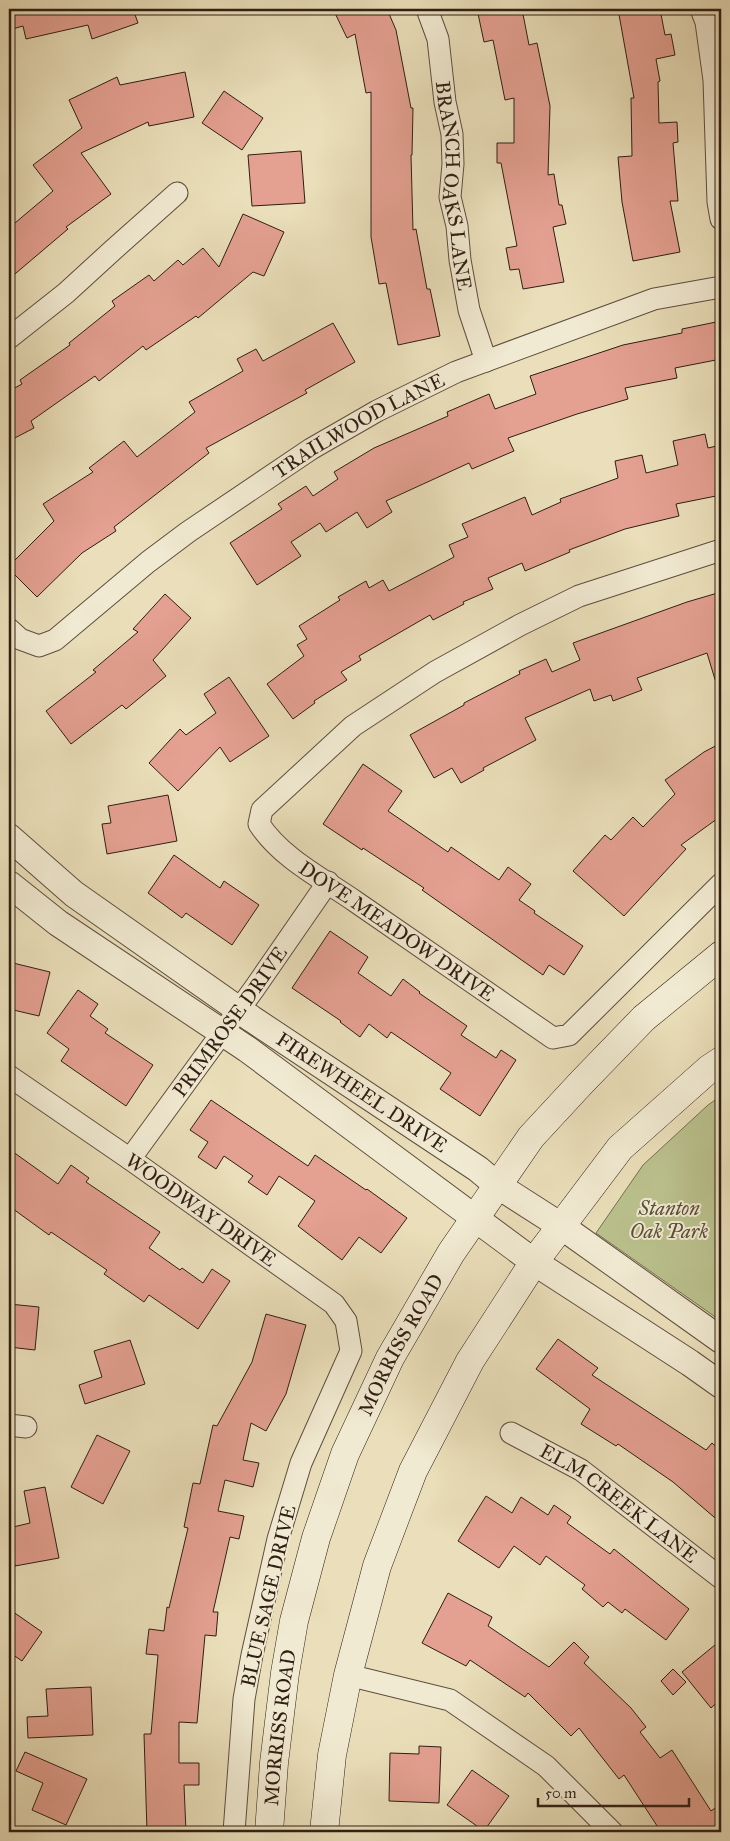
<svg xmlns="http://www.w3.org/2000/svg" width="730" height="1841" font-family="'IM FELL Great Primer',serif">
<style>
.green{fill:#bac18d;stroke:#747050}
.building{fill:#e4a091;stroke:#2f1e14}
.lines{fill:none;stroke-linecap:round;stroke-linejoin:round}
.minor-casing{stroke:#5e4e3e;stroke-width:23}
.tertiary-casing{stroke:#5e4e3e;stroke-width:28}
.secondary-casing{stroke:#2f1e14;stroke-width:29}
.minor{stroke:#f1ead2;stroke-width:21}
.tertiary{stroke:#f1ead2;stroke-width:26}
.secondary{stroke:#f1ead2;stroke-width:28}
.labels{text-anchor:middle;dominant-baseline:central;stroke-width:4;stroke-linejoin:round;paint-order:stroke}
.street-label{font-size:20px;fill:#2f1e14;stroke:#f1ead2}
.park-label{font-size:20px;font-style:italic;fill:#594f38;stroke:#f1ead2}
</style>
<rect width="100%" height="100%" fill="#eadfba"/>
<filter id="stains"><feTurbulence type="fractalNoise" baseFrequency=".004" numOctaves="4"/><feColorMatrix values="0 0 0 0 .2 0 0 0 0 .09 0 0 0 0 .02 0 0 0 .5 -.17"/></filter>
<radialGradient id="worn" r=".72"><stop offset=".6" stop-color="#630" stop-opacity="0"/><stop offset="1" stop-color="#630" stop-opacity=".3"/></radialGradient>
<path class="green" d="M 721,1096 L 721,1321 L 596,1233 L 643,1165 L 708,1105 Z"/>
<path class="building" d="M 9,9 L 133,9 L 138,23 L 92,39 L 88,25 L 26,39 L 23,26 L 9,30 Z
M 333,9 L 387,9 L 396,30 L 411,108 L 413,108 L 412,155 L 411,155 L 413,230 L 416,229 L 427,289 L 430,289 L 440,336 L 398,345 L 386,283 L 379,284 L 371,237 L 371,92 L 366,93 L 355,34 L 347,38 Z
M 477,9 L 522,9 L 529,45 L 537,43 L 550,106 L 548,175 L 554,174 L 559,205 L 562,205 L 566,224 L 553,227 L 564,282 L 523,289 L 519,269 L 510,270 L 506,248 L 517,246 L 501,163 L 497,163 L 497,143 L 514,143 L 514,98 L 505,100 L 493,40 L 484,42 Z
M 618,9 L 660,9 L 665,35 L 671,34 L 675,55 L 656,59 L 660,81 L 658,82 L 659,123 L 677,122 L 678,142 L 673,143 L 678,201 L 670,201 L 680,252 L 633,261 L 622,202 L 618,157 L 632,156 L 631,98 L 634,98 Z
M 185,72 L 194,117 L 149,126 L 148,122 L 81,153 L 111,194 L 66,227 L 68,229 L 9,279 L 9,228 L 53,191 L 33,165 L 82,128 L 69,100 L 117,77 L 120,85 Z
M 224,91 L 263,118 L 242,150 L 202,123 Z
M 301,151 L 305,203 L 252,206 L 248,155 Z
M 243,214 L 284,232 L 264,276 L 253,272 L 198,318 L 196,316 L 146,350 L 143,346 L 99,381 L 95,376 L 31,421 L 34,428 L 9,441 L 9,391 L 22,384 L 20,380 L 70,345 L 69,343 L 115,306 L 112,301 L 149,275 L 154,281 L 178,260 L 183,265 L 203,248 L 219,267 Z
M 721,321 L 721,359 L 675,368 L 677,378 L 625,388 L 628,399 L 577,414 L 508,438 L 514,451 L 472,469 L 469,463 L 386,501 L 392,512 L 367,528 L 357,512 L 326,532 L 320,523 L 291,542 L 301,556 L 257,585 L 230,543 L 282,509 L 278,504 L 306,486 L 313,496 L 338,479 L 334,472 L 374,448 L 448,416 L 447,412 L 489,394 L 495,409 L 536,394 L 530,376 L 623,345 L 682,333 L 682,329 Z
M 333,323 L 355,362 L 305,390 L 307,393 L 206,448 L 209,453 L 114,527 L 116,531 L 82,553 L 37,597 L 9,569 L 9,566 L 54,521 L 43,504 L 93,472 L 89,468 L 124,441 L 137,457 L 195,412 L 189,402 L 243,371 L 237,359 L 256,349 L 263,361 Z
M 705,434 L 708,448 L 721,445 L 721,495 L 676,504 L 679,516 L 625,529 L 569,550 L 570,552 L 525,571 L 522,563 L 488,578 L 493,589 L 463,602 L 464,604 L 433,620 L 430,615 L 359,656 L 361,660 L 341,672 L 347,680 L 314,701 L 315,703 L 293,719 L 267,684 L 304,656 L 297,645 L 307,639 L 299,626 L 340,600 L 338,597 L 366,581 L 369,588 L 383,580 L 389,591 L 454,557 L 449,545 L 468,537 L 462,524 L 525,497 L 532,515 L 561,502 L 560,499 L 618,478 L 615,461 L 642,455 L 646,473 L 678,465 L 673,441 Z
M 721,592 L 721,686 L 717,686 L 707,653 L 637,678 L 642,690 L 613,701 L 611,695 L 594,701 L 590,689 L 525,718 L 536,740 L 483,768 L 484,770 L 461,783 L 452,768 L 434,778 L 410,735 L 464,705 L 464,703 L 520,674 L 519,671 L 546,659 L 552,672 L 580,660 L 573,643 L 687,602 Z
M 165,594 L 191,618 L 153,660 L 166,676 L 126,709 L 122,705 L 71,744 L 46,711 L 96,672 L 93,670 L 138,632 L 133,629 Z
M 229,677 L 269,736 L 230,762 L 220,747 L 178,791 L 149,763 L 180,729 L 186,735 L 216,713 L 204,694 Z
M 721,743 L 721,816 L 681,845 L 686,849 L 624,916 L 573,871 L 605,835 L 611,840 L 633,817 L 643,827 L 675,794 L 665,780 L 704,752 Z
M 363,764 L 402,791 L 388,811 L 448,852 L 451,847 L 499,880 L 508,867 L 531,884 L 519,900 L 535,911 L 534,913 L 583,946 L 564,975 L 549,965 L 543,975 L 422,890 L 424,888 L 363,848 L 362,850 L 323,824 Z
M 168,795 L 177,841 L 107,854 L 102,824 L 111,823 L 108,806 Z
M 174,855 L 220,888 L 224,881 L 259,905 L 232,945 L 186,913 L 182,918 L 148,893 Z
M 330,931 L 368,957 L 358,973 L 391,996 L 403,979 L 420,992 L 419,993 L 467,1026 L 461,1035 L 496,1058 L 501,1050 L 516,1060 L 480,1116 L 440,1089 L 451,1073 L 391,1032 L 387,1038 L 369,1024 L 360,1037 L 340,1022 L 341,1021 L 292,988 Z
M 9,962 L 50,972 L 39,1016 L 9,1009 Z
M 78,990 L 98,1004 L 90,1016 L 108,1029 L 105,1033 L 153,1065 L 126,1106 L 61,1061 L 69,1049 L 47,1033 Z
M 211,1100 L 308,1166 L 315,1155 L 366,1190 L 367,1189 L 407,1218 L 381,1253 L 359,1237 L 342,1260 L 298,1226 L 315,1201 L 279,1176 L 267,1195 L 248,1182 L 253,1176 L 224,1156 L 216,1169 L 198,1157 L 208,1142 L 190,1130 Z
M 9,1149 L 58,1184 L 71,1165 L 89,1178 L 86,1182 L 160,1232 L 149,1248 L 180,1270 L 182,1268 L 203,1283 L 212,1269 L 230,1281 L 198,1329 L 149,1295 L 144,1302 L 104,1274 L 107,1270 L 51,1232 L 49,1235 L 9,1206 Z
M 9,1304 L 39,1307 L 35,1350 L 9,1347 Z
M 266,1314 L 306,1325 L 286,1394 L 266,1431 L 251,1423 L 243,1460 L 259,1463 L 253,1487 L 225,1480 L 218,1511 L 244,1516 L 239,1539 L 230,1537 L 213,1612 L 218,1612 L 216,1636 L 205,1635 L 197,1723 L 179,1722 L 179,1763 L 199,1763 L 199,1785 L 184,1785 L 186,1832 L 147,1832 L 144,1734 L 151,1734 L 158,1655 L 146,1654 L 149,1629 L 164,1631 L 167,1607 L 169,1608 L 188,1528 L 184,1527 L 193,1483 L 200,1484 L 213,1425 L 217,1426 L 252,1362 Z
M 558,1339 L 598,1368 L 592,1375 L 706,1450 L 712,1443 L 721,1451 L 721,1523 L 673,1482 L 618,1444 L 616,1446 L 581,1424 L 590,1409 L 536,1369 Z
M 130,1340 L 145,1384 L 85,1404 L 79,1385 L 102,1377 L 94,1351 Z
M 97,1435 L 130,1451 L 103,1504 L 71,1487 Z
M 45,1487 L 59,1558 L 15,1566 L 9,1528 L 30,1523 L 24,1491 Z
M 486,1496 L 512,1513 L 521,1497 L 548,1515 L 554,1505 L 571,1517 L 567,1523 L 610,1554 L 614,1549 L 689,1609 L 666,1640 L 625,1609 L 622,1613 L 608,1602 L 603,1607 L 582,1589 L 585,1585 L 546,1556 L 540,1565 L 514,1546 L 499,1568 L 458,1541 Z
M 448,1593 L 492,1617 L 488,1626 L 549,1667 L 574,1642 L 589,1657 L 584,1663 L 631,1708 L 646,1727 L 640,1732 L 660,1758 L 672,1750 L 711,1811 L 721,1804 L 721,1832 L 661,1832 L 624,1775 L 619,1779 L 579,1728 L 571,1736 L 528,1693 L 525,1697 L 470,1660 L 466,1666 L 422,1643 Z
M 9,1609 L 42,1632 L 22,1661 L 9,1652 Z
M 721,1640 L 721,1699 L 711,1708 L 682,1672 Z
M 673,1669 L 686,1682 L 673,1695 L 661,1681 Z
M 91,1687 L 93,1735 L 28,1738 L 27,1717 L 48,1716 L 46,1689 Z
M 419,1746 L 441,1747 L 439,1803 L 389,1801 L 390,1753 L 419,1754 Z
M 25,1752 L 87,1779 L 66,1825 L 32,1810 L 43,1783 L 16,1771 Z
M 472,1770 L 509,1796 L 484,1831 L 447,1805 Z"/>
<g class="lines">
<defs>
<g id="minor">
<path id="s1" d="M 427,9 L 438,39 L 445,102 L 452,134 L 453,164 L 450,197 L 457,226 L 460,260 L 469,310 L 486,361"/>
<path d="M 701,9 L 706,22 L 714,80 L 718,202 L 721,219"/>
<path d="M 9,338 L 66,293 L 113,250 L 177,193"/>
<path id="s2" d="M 721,550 L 579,596 L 520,625 L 435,672 L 353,726 L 262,810 L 259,824 C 281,858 323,879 356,902 C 422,947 487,993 553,1038 L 569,1035 L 721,884"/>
<path id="s3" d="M 9,629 L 20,639 L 39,646 L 55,640 L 148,562 L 188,532 L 311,449 L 377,411 L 456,372 L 654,299 L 721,287"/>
<path id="s4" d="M 9,1076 L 130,1159 L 334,1304 L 346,1321 L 351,1351 L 301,1463 L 278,1539 L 252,1655 L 244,1699 L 234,1832"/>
<path id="s5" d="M 130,1159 L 254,989 L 328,882"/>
<path d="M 9,1425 L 26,1427"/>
<path id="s6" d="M 511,1433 L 581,1470 L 721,1578"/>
<path d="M 348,1675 L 450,1700 L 546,1766 L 612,1832"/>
</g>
<g id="tertiary">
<path id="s7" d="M 9,837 L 74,894 L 252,1019 L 478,1169 L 497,1185 L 561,1226 L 721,1340"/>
<path d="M 9,884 L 58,923 L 247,1049 L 534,1262 L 690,1363 L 721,1385"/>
</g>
<g id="secondary">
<path id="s8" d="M 269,1832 L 274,1763 L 285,1673 L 294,1621 L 316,1538 L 345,1454 L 390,1358 L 451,1253 L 531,1137 L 582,1082 L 644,1018 L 721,955"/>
<path d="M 324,1832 L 332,1755 L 348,1675 L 377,1566 L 413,1471 L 470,1361 L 534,1262 L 620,1148 L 709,1069 L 721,1061"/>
</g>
</defs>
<use href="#minor" class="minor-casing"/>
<use href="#tertiary" class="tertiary-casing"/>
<use href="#secondary" class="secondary-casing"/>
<use href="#minor" class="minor"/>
<use href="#tertiary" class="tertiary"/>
<use href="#secondary" class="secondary"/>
</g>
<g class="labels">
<g class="street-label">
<text stroke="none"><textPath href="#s1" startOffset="180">BRANCH OAKS LANE</textPath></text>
<text stroke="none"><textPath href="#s3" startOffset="425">TRAILWOOD LANE</textPath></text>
<text stroke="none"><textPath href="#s2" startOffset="724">DOVE MEADOW DRIVE</textPath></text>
<text stroke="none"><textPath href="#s5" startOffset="170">PRIMROSE DRIVE</textPath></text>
<text stroke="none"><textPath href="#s7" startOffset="436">FIREWHEEL DRIVE</textPath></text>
<text stroke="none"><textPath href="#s4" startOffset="234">WOODWAY DRIVE</textPath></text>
<text stroke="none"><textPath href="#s8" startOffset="510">MORRISS ROAD</textPath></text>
<text stroke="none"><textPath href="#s6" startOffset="129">ELM CREEK LANE</textPath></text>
<text transform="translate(268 1596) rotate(-77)">BLUE SAGE DRIVE</text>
<text stroke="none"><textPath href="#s8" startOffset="105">MORRISS ROAD</textPath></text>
</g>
<g class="park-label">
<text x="669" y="1208">Stanton<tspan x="669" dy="23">Oak Park</tspan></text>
</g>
</g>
<rect width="730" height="1841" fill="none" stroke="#eadfba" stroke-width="30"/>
<rect x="10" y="10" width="710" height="1821" fill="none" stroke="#2f1e14" stroke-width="2.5"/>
<rect x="15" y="15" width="700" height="1811" fill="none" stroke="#2f1e14"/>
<path d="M538 1798v8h151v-8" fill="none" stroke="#2f1e14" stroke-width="2.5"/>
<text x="545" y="1798" font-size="15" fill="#2f1e14" stroke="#f1ead2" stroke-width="4" paint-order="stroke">50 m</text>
<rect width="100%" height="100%" filter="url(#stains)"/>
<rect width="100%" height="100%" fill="url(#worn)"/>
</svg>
